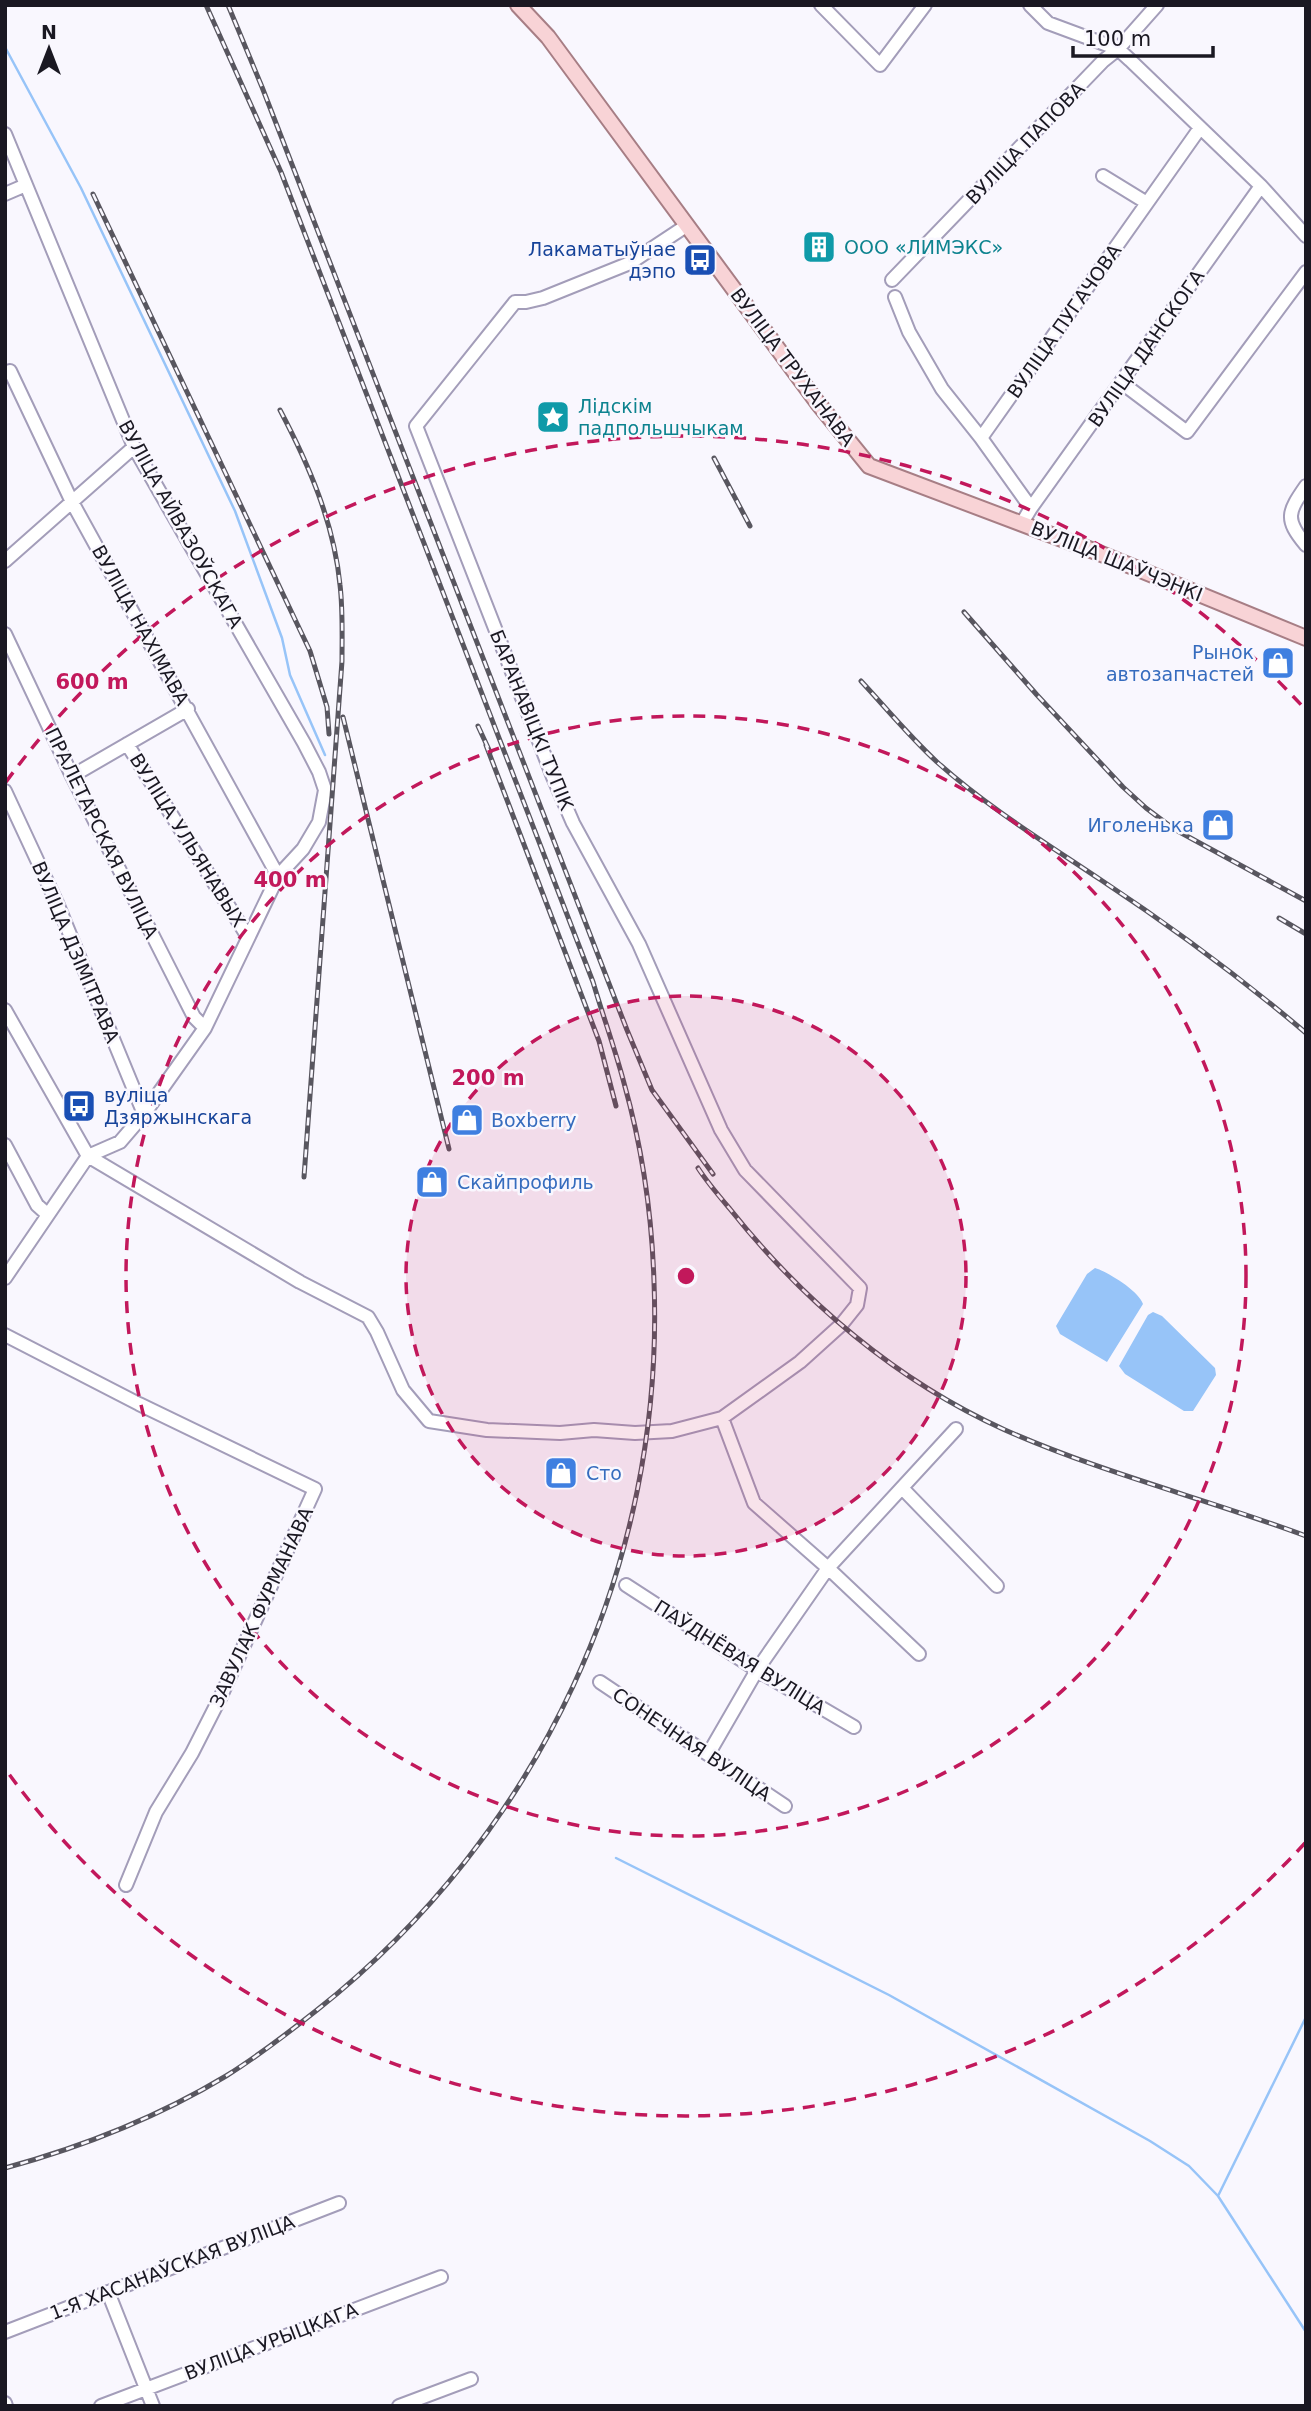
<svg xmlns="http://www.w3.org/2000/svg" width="1311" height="2411" font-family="'DejaVu Sans',sans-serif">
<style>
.water{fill:#97c4f8}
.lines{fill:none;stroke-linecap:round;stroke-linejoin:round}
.stream{stroke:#97c4f8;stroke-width:2.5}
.minor-casing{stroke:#a39db9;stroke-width:16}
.major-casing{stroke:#a77e85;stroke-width:18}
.minor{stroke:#fff;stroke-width:12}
.major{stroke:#f8d3d6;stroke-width:14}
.rail-casing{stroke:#58565f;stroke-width:5}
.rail{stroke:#f9f7fe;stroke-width:2.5;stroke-dasharray:8;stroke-linecap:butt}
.ring{fill:none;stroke:#c2185b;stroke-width:3.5;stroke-dasharray:12 9}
.labels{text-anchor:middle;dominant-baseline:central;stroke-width:5;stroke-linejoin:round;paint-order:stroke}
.street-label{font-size:19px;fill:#1a1822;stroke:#f9f7fe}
.culture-label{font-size:19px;fill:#0d838f;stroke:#f9f7fe;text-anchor:start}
.transit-label{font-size:19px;fill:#164399;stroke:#f9f7fe;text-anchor:end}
.shop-label{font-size:19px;fill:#366cbe;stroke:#f9f7fe;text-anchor:start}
.centre{fill:#c2185b;stroke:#f9f7fe;stroke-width:3.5}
.ring-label{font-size:21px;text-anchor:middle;font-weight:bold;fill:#c2185b;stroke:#f9f7fe;stroke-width:5;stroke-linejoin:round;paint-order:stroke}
</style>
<rect width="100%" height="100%" fill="#f9f7fe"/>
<path class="water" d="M 1095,1268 C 1108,1272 1139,1291 1143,1304 L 1107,1362 L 1060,1334 L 1056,1326 L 1087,1274 Z
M 1153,1312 L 1162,1316 L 1215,1368 L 1216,1375 L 1193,1411 L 1184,1411 L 1125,1374 L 1119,1366 L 1148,1315 Z"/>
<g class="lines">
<path class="stream" d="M 5,47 L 81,188 L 235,511 L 282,638 L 290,675 L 325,755
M 616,1858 L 889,1995 L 1150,2141 L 1189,2166 L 1218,2196 L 1306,2332
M 1218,2196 L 1306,2017"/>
<defs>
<path id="minor" d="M 821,5 L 880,65 L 925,5
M 1030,5 L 1048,23 L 1118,49 L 1130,60 L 1261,186 L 1306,236
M 5,134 L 134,447 L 304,743 L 319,772 L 325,790 L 319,822 L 303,849 L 278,876 L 205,1028 L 144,1114 L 120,1142 L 88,1156 L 5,1278
M 1103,176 L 1147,203
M 5,194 L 26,185
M 892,280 L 1103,61 L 1118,49 L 1157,5
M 895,297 L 909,332 L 942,389 L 981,438 L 1031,508 L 1022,523
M 10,371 L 72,502 L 278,876
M 1122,383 L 1187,432 L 1306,272
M 981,438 L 1200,128
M 1306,486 C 1288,512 1284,519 1306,545
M 1031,508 L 1261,186
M 5,561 L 134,447
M 5,634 L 72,776 L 194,1017 L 205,1028
M 127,744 L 248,937
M 72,776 L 188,709
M 5,791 L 57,903 L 144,1114
M 5,1010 L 88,1156 L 300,1282 L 368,1317 L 377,1332 L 403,1390 L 429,1421 L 487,1430 L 560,1433 L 594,1430 L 635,1433 L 672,1431 L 722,1418 L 800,1362 L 841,1325 L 857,1305 L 860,1288 L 745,1170 L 721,1130 L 639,944 L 573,823 L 553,777 L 416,426 L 515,302 L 526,302 L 543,298 L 630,263 L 686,226
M 5,1145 L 37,1205 L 47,1214
M 5,1335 L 139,1404 L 315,1489 L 221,1696 L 192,1753 L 156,1812 L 126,1885
M 722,1418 L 754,1503 L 828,1568 L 919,1654
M 903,1489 L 997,1586
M 626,1585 L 757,1670 L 854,1727
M 600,1682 L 785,1806
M 709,1753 L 757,1670 L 828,1568 L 956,1429
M 108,2292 L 153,2406
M 5,2332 L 339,2203
M 5,2403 L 6,2406
M 101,2406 L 441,2277
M 399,2406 L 471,2379"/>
<path id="major" d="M 518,5 L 548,37 L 817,402 L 869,466 L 1099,553 L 1306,638"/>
</defs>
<use href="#minor" class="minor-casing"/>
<use href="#major" class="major-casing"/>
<use href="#minor" class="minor"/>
<use href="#major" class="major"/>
<defs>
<path id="rail" d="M 228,5 L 262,87 L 627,1030 L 652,1090 L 713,1174
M 93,194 L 310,651 L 327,707 L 329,734
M 280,410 C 309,465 334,523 340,585 C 343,610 342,636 342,661 L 304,1177
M 714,458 L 750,526
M 964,612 L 1037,695 L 1123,787 L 1146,808 L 1174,829 L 1306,901
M 861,681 C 886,708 910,737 937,762 C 987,807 1046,843 1101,880 C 1172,927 1241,978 1306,1033
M 343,717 L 449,1149
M 478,726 L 490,752
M 486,745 L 599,1041 L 616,1106
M 1279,918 L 1306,934
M 698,1168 C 707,1182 719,1196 730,1209 C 804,1302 897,1381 1005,1430 C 1102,1473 1207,1499 1306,1536
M 5,2168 C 82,2147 158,2117 226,2076 C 258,2056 288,2033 317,2010 C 539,1834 665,1566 654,1282 C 652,1216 642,1147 624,1083 C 615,1049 603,1016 593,982 L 281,172 L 206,5"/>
</defs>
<use href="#rail" class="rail-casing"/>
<use href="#rail" class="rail"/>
</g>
<circle cx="686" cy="1276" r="280" fill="#c2185b" fill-opacity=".12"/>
<g class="ring">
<circle cx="686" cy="1276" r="280"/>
<circle cx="686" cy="1276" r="560"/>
<path d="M1305 1843A840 840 0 0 1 6 1770M6 782A840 840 0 0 1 1305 709"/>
</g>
<defs>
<symbol id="building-square" viewBox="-11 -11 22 22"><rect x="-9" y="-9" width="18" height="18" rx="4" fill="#0f9aa8" stroke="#f9f7fe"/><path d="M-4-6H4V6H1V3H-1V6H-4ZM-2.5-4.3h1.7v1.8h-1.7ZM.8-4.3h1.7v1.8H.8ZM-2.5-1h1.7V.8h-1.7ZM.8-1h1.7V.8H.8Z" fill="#fff"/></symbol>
<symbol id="bus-square" viewBox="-11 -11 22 22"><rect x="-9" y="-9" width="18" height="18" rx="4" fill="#1a4fb4" stroke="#f9f7fe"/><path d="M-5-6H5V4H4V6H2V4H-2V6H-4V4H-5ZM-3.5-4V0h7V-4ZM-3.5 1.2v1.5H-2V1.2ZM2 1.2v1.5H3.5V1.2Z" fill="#fff"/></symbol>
<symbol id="sight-square" viewBox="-11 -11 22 22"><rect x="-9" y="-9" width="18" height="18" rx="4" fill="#0f9aa8" stroke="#f9f7fe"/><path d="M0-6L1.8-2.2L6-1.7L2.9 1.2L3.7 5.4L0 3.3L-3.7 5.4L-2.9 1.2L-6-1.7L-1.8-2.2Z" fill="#fff"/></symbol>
<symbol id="shop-square" viewBox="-11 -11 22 22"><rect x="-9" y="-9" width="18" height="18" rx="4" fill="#3f7fe0" stroke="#f9f7fe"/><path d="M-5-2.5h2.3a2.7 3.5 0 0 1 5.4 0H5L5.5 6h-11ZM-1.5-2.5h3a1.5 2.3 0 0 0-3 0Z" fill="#fff"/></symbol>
</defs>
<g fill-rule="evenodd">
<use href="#building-square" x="800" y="228" width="38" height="38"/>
<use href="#bus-square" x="681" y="241" width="38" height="38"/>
<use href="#sight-square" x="534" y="398" width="38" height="38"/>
<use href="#shop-square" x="1259" y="644" width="38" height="38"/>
<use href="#shop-square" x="1199" y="806" width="38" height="38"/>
<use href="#bus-square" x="60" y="1087" width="38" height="38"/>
<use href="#shop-square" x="448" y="1101" width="38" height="38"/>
<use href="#shop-square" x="413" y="1163" width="38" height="38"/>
<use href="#shop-square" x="542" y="1454" width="38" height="38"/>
</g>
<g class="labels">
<g class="street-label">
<text transform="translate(1025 143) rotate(-46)">ВУЛІЦА ПАПОВА</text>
<text transform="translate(1064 321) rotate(-55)">ВУЛІЦА ПУГАЧОВА</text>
<text transform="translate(1146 348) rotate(-55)">ВУЛІЦА ДАНСКОГА</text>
<text transform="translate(793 367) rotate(53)">ВУЛІЦА ТРУХАНАВА</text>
<text transform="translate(181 524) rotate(61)">ВУЛІЦА АЙВАЗОЎСКАГА</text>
<text transform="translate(1117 561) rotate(22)">ВУЛІЦА ШАЎЧЭНКІ</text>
<text transform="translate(141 625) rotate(61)">ВУЛІЦА НАХІМАВА</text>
<text transform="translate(532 720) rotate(68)">БАРАНАВІЦКІ ТУПІК</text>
<text transform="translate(102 833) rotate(64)">ПРАЛЕТАРСКАЯ ВУЛІЦА</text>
<text transform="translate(188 840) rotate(58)">ВУЛІЦА УЛЬЯНАВЫХ</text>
<text transform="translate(76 952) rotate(67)">ВУЛІЦА ДЗІМІТРАВА</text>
<text transform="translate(261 1607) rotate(-65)">ЗАВУЛАК ФУРМАНАВА</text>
<text transform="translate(740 1657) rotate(32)">ПАЎДНЁВАЯ ВУЛІЦА</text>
<text transform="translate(692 1744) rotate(34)">СОНЕЧНАЯ ВУЛІЦА</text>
<text transform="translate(172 2267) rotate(-21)">1-Я ХАСАНАЎСКАЯ ВУЛІЦА</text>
<text transform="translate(271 2341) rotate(-21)">ВУЛІЦА УРЫЦКАГА</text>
</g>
<g class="culture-label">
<text x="844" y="247">ООО «ЛИМЭКС»</text>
<text x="578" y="406">Лідскім<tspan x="578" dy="22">падпольшчыкам</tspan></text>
</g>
<g class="transit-label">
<text x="676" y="249">Лакаматыўнае<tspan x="676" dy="22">дэпо</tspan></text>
<text x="104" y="1095" text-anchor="start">вуліца<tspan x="104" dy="22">Дзяржынскага</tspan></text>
</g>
<g class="shop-label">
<text x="1254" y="652" text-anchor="end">Рынок<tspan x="1254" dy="22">автозапчастей</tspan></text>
<text x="1194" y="825" text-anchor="end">Иголенька</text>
<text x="491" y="1120">Boxberry</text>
<text x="457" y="1182">Скайпрофиль</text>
<text x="586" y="1473">Сто</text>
</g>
</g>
<circle cx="686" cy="1276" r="10" class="centre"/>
<g class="ring-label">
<text x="92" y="689">600 m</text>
<text x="290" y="887">400 m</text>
<text x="488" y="1085">200 m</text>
</g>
<rect width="1311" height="2411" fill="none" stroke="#1a1822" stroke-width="14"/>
<g transform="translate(49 49)" stroke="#f9f7fe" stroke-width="5" paint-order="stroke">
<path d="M0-5L12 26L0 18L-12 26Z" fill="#1a1822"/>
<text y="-10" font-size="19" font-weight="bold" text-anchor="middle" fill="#1a1822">N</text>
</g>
<path d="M1073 46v10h140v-10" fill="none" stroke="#1a1822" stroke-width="3.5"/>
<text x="1084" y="46" font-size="21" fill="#1a1822" stroke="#f9f7fe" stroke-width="5" paint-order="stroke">100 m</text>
</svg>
